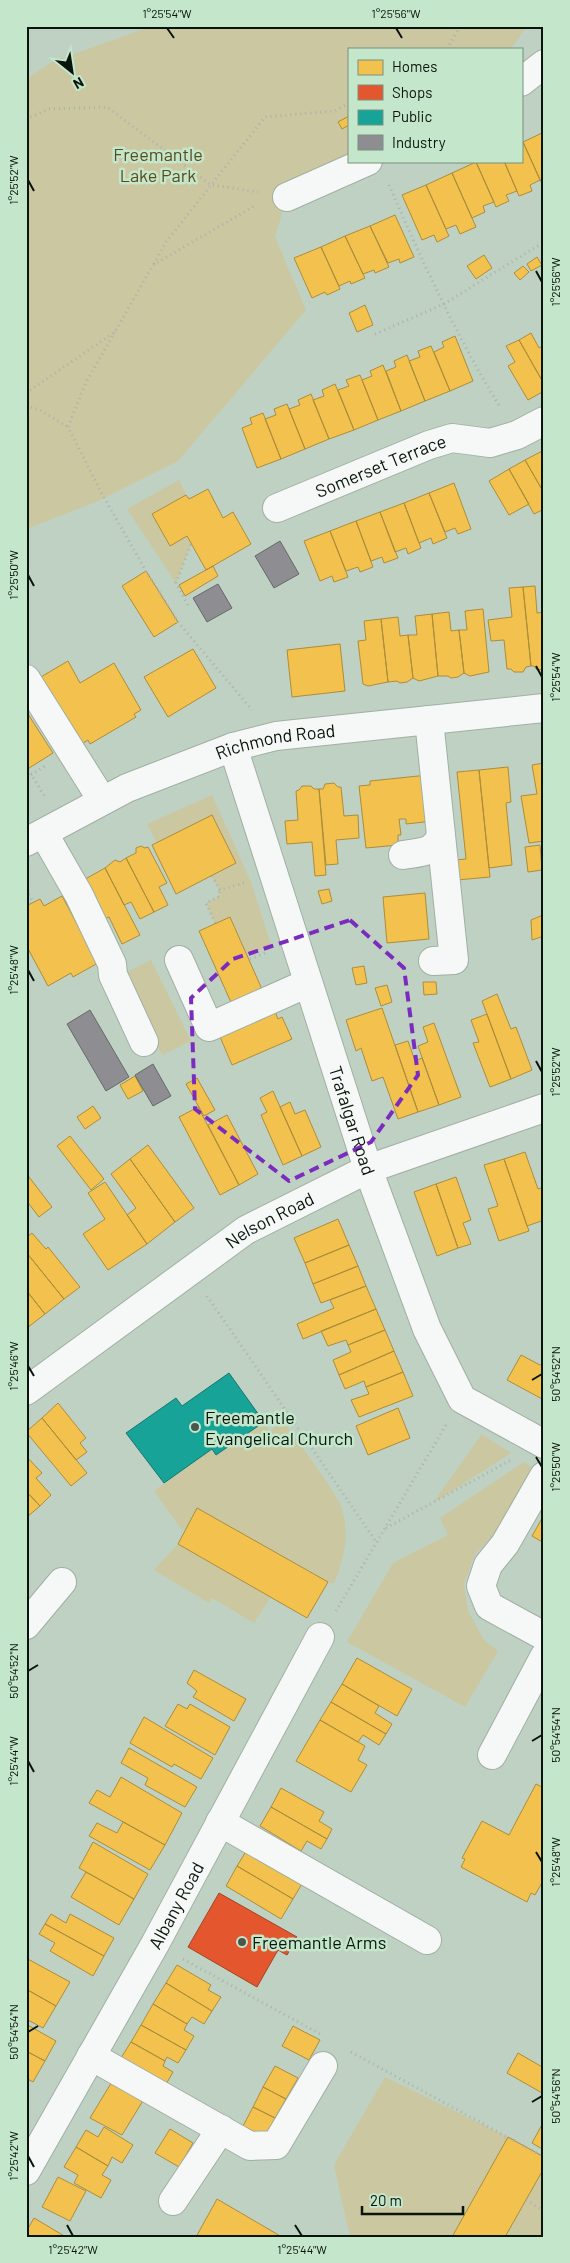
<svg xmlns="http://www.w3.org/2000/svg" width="570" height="2263" font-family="Barlow,sans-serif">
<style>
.green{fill:#cbc7a0}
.homes{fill:#f2c14e;stroke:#ac8d3a}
.shops{fill:#e4572e;stroke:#a24324}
.public{fill:#17a398;stroke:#13786e}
.industry{fill:#8d8d92;stroke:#65696a}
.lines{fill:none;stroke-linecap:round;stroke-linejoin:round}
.minor-casing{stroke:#a1afa4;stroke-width:30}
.path{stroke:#abb2ad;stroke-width:3;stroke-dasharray:1 4;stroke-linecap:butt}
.minor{stroke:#f5f8f6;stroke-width:28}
.marked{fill:none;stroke:#7b2cbf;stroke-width:4;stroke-dasharray:10 6;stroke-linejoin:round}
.ticks{fill:none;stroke:#09150c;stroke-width:2}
.poi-dot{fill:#49574c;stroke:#c4e6cb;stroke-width:2}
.labels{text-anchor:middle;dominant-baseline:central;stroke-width:5;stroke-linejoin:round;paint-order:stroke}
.park-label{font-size:18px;fill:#5b4c1d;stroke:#c4e6cb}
.street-label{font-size:18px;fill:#09150c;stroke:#c4e6cb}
.poi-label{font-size:18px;fill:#09150c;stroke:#c4e6cb;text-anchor:start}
.neatline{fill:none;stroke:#09150c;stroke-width:2}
.ticks-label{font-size:12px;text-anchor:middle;fill:#09150c}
</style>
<rect width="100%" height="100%" fill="#bfd1c2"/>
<path class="green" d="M 152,26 L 527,26 L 511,49 L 349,49 L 349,161 L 287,197 L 275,237 L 306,310 L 178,461 L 96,502 L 26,529 L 26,79 L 54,61 Z
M 179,480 L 186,495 L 152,514 L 169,546 L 187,536 L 191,544 L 176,583 L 127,509 Z
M 212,795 L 251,882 L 271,945 L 248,955 L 231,917 L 215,923 L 206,903 L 218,897 L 219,890 L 212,876 L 236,863 L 212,815 L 157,843 L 147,824 Z
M 151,960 L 191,1041 L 162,1055 L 123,974 Z
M 264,1422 L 269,1431 L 284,1422 C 302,1448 324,1475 339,1502 C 351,1526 345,1561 333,1584 L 197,1508 L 185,1529 L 182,1530 L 154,1491 L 212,1449 L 216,1455 Z
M 481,1434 L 511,1453 L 433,1503 L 481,1435 Z
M 524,1462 L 533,1468 L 495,1533 L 475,1554 L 464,1584 L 468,1611 L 484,1640 L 498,1651 L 465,1707 L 347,1642 L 393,1563 L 448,1535 L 440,1518 Z
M 178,1544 L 220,1567 L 270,1598 L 254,1623 L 212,1598 L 209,1603 L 154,1570 Z
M 385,2077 L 508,2137 L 452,2237 L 350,2237 L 334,2165 Z
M 544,2168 L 544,2237 L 505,2237 Z"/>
<path class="homes" d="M 349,116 L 349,125 L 342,129 L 338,122 Z
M 544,132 L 544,186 L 543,186 L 523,142 Z
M 521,142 L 523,142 L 540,180 L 530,185 L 532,191 L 519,196 L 504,161 L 521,161 Z
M 479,161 L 504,161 L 517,191 L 506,195 L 509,201 L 496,207 L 476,162 Z
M 476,162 L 494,202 L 483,206 L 485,212 L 472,218 L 452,173 Z
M 452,173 L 476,227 L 460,234 L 456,225 L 446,229 L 426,185 Z
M 426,185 L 449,236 L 437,242 L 434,235 L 422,240 L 402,195 Z
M 395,215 L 414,257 L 400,263 L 399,259 L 388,263 L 370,226 Z
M 370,226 L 389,267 L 375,273 L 374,270 L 363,274 L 345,236 Z
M 345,236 L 365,278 L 351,284 L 350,281 L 339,286 L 321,247 Z
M 321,247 L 340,289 L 327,295 L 325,292 L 312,298 L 294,258 Z
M 484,255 L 492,268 L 476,279 L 467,266 Z
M 537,257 L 542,265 L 531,271 L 527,264 Z
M 523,266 L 529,272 L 520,280 L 514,273 Z
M 365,305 L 373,325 L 357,332 L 349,313 Z
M 531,333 L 539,348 L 544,345 L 544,384 L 519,340 Z
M 455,336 L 473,381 L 450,391 L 434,352 L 444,347 L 442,342 Z
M 519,340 L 544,384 L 544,391 L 528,400 L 508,366 L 515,362 L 506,346 Z
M 431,346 L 450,391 L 425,401 L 409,361 L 420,357 L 418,351 Z
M 407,355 L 425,401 L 401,411 L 386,371 L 396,367 L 394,361 Z
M 383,365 L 401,411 L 378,420 L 362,380 L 372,376 L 370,371 Z
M 360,375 L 378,420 L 354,430 L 338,390 L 349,386 L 346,380 Z
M 335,384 L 354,430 L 329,439 L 313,400 L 324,396 L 322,390 Z
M 311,394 L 329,439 L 305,449 L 289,409 L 300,405 L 298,400 Z
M 287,404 L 305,449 L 281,459 L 265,419 L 276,415 L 274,409 Z
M 263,413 L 281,459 L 257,468 L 242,428 L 252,424 L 250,418 Z
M 544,450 L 544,493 L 525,460 Z
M 525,460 L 544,493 L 544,509 L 534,514 L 509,469 Z
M 509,469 L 529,504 L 509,515 L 489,481 Z
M 454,483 L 471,529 L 458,534 L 455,528 L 445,532 L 429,493 Z
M 208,489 L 223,518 L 233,512 L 251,544 L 206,570 L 187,536 L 170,546 L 152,514 L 186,495 L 189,499 Z
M 429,493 L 447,538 L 433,544 L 431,538 L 419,543 L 404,503 Z
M 404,503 L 421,548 L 408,554 L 406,548 L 395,552 L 380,512 Z
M 380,512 L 398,558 L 384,563 L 382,557 L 371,561 L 356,521 Z
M 356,521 L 373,567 L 360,572 L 358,567 L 346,571 L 330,531 Z
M 330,531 L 348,577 L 334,582 L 332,576 L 320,581 L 304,541 Z
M 213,566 L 218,576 L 185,596 L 179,585 Z
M 146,571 L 178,622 L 154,637 L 122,586 Z
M 535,586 L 537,613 L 544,612 L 544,669 L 537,670 L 534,666 L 531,666 L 523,587 Z
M 523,587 L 531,666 L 526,667 L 523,672 L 514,672 L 511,669 L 507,669 L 504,640 L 491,641 L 488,620 L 512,617 L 509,588 Z
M 483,609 L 489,672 L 470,676 L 464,673 L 459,630 L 467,630 L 465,611 Z
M 449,612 L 451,631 L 459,630 L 464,673 L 458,677 L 451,678 L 448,676 L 438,676 L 432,614 Z
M 432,614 L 438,676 L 419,681 L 413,678 L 408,635 L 417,635 L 415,616 Z
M 398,617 L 400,636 L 408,635 L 413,678 L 407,682 L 400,683 L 397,681 L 388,682 L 381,619 Z
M 381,619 L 388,682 L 368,686 L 363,684 L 358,641 L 366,640 L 364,621 Z
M 340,644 L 345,691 L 292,697 L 287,650 Z
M 193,649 L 216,688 L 168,717 L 144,677 Z
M 68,661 L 80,683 L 114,663 L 141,710 L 134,714 L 136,717 L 90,744 L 88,740 L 80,745 L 34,681 Z
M 26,711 L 53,753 L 26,770 Z
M 544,763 L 544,841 L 529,843 L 521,796 L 537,794 L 532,765 Z
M 508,767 L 511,802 L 506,803 L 512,865 L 489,868 L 479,770 Z
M 479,770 L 490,877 L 457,880 L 455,860 L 466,859 L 457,772 Z
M 428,775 L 433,821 L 406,824 L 406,819 L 399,819 L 401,835 L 398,835 L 398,845 L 366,848 L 359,786 L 370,785 L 370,781 Z
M 334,783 L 338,787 L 341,787 L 344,816 L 358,815 L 359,838 L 336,840 L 338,864 L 326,865 L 319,789 L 323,789 L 325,784 Z
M 302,786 L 311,786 L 314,789 L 319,789 L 326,875 L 315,876 L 312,842 L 287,844 L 285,821 L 298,820 L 296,791 L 299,790 Z
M 212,815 L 236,863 L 176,894 L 152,845 Z
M 540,845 L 542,870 L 528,872 L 525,847 Z
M 141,846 L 145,848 L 148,847 L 167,883 L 159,887 L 168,905 L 154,912 L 126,858 L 136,853 L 136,848 Z
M 126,858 L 154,912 L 140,919 L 131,902 L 124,905 L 105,868 L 115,860 L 120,862 Z
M 105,868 L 140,935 L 122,944 L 109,917 L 101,921 L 80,882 Z
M 329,889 L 332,901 L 322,904 L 318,891 Z
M 425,893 L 429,939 L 387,943 L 383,897 Z
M 62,896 L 98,963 L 73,977 L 71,973 L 48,986 L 26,945 L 26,906 L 40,899 L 44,906 Z
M 543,915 L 544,936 L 532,940 L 531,920 Z
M 230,917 L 265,996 L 234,1009 L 199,931 Z
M 364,966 L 367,983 L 356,985 L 352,968 Z
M 423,982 L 436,982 L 437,994 L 424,995 Z
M 387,985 L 392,1002 L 381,1006 L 375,988 Z
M 497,994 L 511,1029 L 516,1027 L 532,1070 L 511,1079 L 482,1001 Z
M 382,1008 L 418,1112 L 398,1119 L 383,1077 L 372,1081 L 361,1048 L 356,1051 L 346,1020 Z
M 274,1009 L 278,1019 L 282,1017 L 292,1039 L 232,1065 L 218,1032 Z
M 487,1014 L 511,1079 L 490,1087 L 473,1043 L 479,1042 L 471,1020 Z
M 434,1023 L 461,1097 L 439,1105 L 418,1046 L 428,1042 L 423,1027 Z
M 408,1041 L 415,1061 L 422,1058 L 439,1105 L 418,1112 L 395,1045 Z
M 135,1076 L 143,1091 L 128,1099 L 120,1085 Z
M 197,1078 L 215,1110 L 204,1116 L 186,1084 Z
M 273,1091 L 302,1156 L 283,1165 L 261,1115 L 267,1112 L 260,1098 Z
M 290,1102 L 295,1114 L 305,1110 L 321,1147 L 302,1156 L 280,1107 Z
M 93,1106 L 101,1118 L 85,1129 L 77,1117 Z
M 198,1107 L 239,1185 L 220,1195 L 179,1117 Z
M 227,1115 L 258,1174 L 239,1185 L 208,1125 Z
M 70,1136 L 104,1179 L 91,1190 L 57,1146 Z
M 148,1145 L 194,1208 L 175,1222 L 130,1159 Z
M 525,1152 L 538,1189 L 544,1187 L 544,1220 L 527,1226 L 504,1159 Z
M 130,1159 L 175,1222 L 147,1244 L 127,1215 L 136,1208 L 111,1174 Z
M 504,1159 L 529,1231 L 499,1241 L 488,1209 L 498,1206 L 484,1165 Z
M 26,1173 L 52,1207 L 39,1217 L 26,1200 Z
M 456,1177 L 471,1220 L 463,1223 L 471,1244 L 458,1248 L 436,1184 Z
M 105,1182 L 147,1244 L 108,1270 L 83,1234 L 105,1219 L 88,1193 Z
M 436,1184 L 458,1248 L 437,1256 L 414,1192 Z
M 338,1219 L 349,1245 L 305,1263 L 294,1238 Z
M 32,1233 L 46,1249 L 48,1247 L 80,1287 L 64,1299 L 26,1252 L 26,1238 Z
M 349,1245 L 358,1266 L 313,1284 L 305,1263 Z
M 26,1252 L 64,1299 L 45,1314 L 26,1290 Z
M 358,1266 L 366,1286 L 321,1303 L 313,1284 Z
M 366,1286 L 376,1309 L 303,1339 L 297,1324 L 334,1308 L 330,1300 Z
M 26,1290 L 45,1314 L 27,1328 L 26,1327 Z
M 376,1309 L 385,1330 L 348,1345 L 346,1340 L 328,1346 L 321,1331 Z
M 385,1330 L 394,1351 L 339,1375 L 333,1360 L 351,1352 L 348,1345 Z
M 394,1351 L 403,1372 L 366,1387 L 364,1381 L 345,1389 L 339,1375 Z
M 521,1355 L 540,1365 L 544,1363 L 544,1400 L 507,1380 Z
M 403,1372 L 413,1396 L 359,1417 L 351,1400 L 369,1394 L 366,1387 Z
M 58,1403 L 86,1438 L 80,1443 L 87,1452 L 76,1460 L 42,1418 Z
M 398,1408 L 410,1438 L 368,1455 L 356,1426 Z
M 42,1418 L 87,1473 L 71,1486 L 26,1432 Z
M 26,1456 L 42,1473 L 36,1478 L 51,1495 L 40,1506 L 26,1491 Z
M 26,1491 L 40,1506 L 27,1517 L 26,1516 Z
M 197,1508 L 328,1582 L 307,1618 L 178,1544 Z
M 544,1515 L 544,1543 L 532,1536 Z
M 357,1658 L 412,1689 L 397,1716 L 342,1684 Z
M 194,1670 L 246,1699 L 234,1721 L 193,1697 L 197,1691 L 187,1683 Z
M 342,1684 L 379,1706 L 375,1713 L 392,1724 L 386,1734 L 331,1702 Z
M 331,1702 L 386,1734 L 379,1745 L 363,1735 L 358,1742 L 320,1720 Z
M 178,1704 L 187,1709 L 190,1704 L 230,1727 L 215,1755 L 165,1726 Z
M 144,1717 L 213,1758 L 201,1779 L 174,1764 L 172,1767 L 130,1743 Z
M 320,1720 L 365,1746 L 358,1760 L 367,1765 L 351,1792 L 296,1761 Z
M 129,1748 L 197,1787 L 185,1807 L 145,1785 L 148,1778 L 121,1763 Z
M 121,1777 L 182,1813 L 165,1845 L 89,1803 L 97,1790 L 110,1797 Z
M 536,1784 L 544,1788 L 544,1879 L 535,1895 L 531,1893 L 527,1902 L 461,1867 L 465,1859 L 462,1858 L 482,1821 L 509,1835 Z
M 281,1788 L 324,1812 L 319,1821 L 332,1829 L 327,1839 L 271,1807 Z
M 271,1807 L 327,1839 L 321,1849 L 307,1841 L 301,1851 L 260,1826 Z
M 123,1822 L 165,1845 L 150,1870 L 89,1836 L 97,1823 L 117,1833 Z
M 93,1842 L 148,1874 L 134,1899 L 79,1868 Z
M 250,1845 L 306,1877 L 293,1899 L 237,1866 Z
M 237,1866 L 293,1899 L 281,1919 L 226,1886 Z
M 86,1872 L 134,1899 L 119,1925 L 71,1897 Z
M 51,1914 L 66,1923 L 70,1914 L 114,1938 L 104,1956 L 45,1924 Z
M 45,1924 L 104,1956 L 93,1976 L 50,1951 L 55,1943 L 39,1934 Z
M 26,1958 L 70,1982 L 56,2006 L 26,1989 Z
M 177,1965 L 211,1985 L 208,1990 L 221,1997 L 212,2011 L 166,1983 Z
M 166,1983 L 212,2011 L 204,2024 L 192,2017 L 187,2024 L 153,2004 Z
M 26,1989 L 56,2006 L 43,2028 L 26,2019 Z
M 153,2004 L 187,2024 L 184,2030 L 194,2036 L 186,2050 L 141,2025 Z
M 26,2024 L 56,2041 L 45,2061 L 26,2051 Z
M 141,2025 L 186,2050 L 178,2063 L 167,2057 L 165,2061 L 131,2042 Z
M 293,2026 L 320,2040 L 309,2060 L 282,2046 Z
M 131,2042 L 165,2061 L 163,2066 L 173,2072 L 165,2086 L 119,2061 Z
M 26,2051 L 45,2061 L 33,2082 L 26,2078 Z
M 518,2053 L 544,2068 L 544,2094 L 507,2073 Z
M 275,2066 L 298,2078 L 286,2099 L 263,2087 Z
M 113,2080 L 144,2099 L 122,2135 L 90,2118 Z
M 263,2087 L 286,2099 L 275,2118 L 253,2107 Z
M 253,2107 L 275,2118 L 265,2137 L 243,2126 Z
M 544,2121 L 544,2150 L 532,2143 Z
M 104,2127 L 133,2145 L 122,2163 L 112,2157 L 108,2166 L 76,2147 L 86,2130 L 98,2137 Z
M 170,2129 L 193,2143 L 179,2167 L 155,2153 Z
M 508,2137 L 544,2157 L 544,2168 L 505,2237 L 452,2237 Z
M 76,2147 L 108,2166 L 102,2175 L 111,2180 L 101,2198 L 74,2183 L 78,2175 L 64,2167 Z
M 58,2177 L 86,2191 L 70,2221 L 42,2207 Z
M 217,2199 L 282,2237 L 196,2237 Z
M 34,2218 L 66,2237 L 26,2236 L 26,2232 Z"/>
<path class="shops" d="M 219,1893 L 297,1937 L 287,1955 L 278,1950 L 257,1987 L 188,1947 Z"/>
<path class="public" d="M 229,1373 L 264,1422 L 216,1455 L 212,1449 L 164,1483 L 126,1433 L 176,1398 L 182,1406 Z"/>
<path class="industry" d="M 280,541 L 299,574 L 274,588 L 255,556 Z
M 218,584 L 232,608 L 207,622 L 193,598 Z
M 90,1010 L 129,1077 L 106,1091 L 67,1024 Z
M 153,1064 L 171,1096 L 153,1106 L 135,1075 Z"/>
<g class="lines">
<defs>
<g id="minor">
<path d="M 521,82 L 544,64"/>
<path d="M 287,197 L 368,161"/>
<path id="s1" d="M 277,508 L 429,445 L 452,438 L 490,443 L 517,435 L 544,421"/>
<path d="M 26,679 L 102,800"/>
<path d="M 429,720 L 454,960 L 433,961"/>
<path id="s2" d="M 233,747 L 368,1169 L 427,1329 L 462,1399 L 544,1444"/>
<path d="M 44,834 L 79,895 L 112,964 L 113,975 L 144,1042"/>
<path id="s3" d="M 26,842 L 127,788 L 233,747 L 276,736 L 544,708"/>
<path d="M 403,855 C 421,852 435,853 441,835"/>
<path d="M 179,960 L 209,1027 L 308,983"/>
<path id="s4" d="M 26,1391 L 246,1230 L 368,1169 L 544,1108"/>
<path d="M 544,1476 L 505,1544 L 488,1565 L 481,1586 L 489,1606 L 544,1636"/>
<path d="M 26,1625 L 62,1582"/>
<path d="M 492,1755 L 544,1657"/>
<path d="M 220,1822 L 427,1940"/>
<path d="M 91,2056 L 250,2146 L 276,2145 L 323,2066"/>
<path id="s5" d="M 26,2171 L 155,1944 L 320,1637"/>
<path d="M 173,2201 L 221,2129"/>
</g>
</defs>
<use href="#minor" class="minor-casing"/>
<path class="path" d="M 447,49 L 460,26
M 26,119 L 49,109 L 107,107 L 211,185 L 258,192
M 389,185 C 422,261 457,337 500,407
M 154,264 L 166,242 L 265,117 L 334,111 L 349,103
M 115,332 L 86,382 L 68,427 L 102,494 L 146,571 L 178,622 L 252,710
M 375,334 L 444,304 L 544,242
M 26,393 L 115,332 L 153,265 L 256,205
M 26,406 L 40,410 L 68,427
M 188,605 L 176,583 L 191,544
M 28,769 L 45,797
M 31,775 L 45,766
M 212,876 L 220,890 L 244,883
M 26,890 L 34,903
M 215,923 L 206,903 L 218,897 L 220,890
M 250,959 L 265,953
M 207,1296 L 377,1543
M 386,1528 L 511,1460
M 336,1611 L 446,1425
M 183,1959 L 320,2034
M 351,2052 L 544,2157
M 526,2200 L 544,2211"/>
<use href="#minor" class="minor"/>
</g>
<path class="marked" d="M 350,920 L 404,968 L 418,1075 L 371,1142 L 289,1181 L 195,1109 L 191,998 L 233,959 Z"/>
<path class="ticks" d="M 167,28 L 174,38M 396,28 L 402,38M 28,180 L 34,191M 536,271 L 542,282M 28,575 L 34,586M 536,666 L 542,677M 28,970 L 34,981M 536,1061 L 542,1072M 28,1366 L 34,1376M 532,1380 L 542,1374M 536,1457 L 542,1467M 28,1671 L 38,1665M 532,1741 L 542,1735M 28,1761 L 34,1772M 536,1852 L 542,1862M 28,2032 L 38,2026M 532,2102 L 542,2096M 28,2156 L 34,2167M 67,2225 L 73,2236M 295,2225 L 302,2236"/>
<g class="poi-dot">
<circle cx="195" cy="1427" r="5"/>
<circle cx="242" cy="1942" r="5"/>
</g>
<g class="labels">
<g class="park-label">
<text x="158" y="154">Freemantle<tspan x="158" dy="21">Lake Park</tspan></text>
</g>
<g class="street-label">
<text stroke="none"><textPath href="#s1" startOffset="112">Somerset Terrace</textPath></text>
<text stroke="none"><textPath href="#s3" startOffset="271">Richmond Road</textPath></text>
<text stroke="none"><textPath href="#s2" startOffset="392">Trafalgar Road</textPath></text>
<text stroke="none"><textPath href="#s4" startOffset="298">Nelson Road</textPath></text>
<text stroke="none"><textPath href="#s5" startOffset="305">Albany Road</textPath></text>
</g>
<g class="poi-label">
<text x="205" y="1417">Freemantle<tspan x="205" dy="21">Evangelical Church</tspan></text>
<text x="252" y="1942">Freemantle Arms</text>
</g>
</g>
<rect width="570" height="2263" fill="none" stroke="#c4e6cb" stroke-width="55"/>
<rect x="348" y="48" width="175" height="115" fill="#c4e6cb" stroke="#79927f"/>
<rect x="358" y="60" width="25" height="15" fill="#f2c14e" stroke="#79927f"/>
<text x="392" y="72" font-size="15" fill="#09150c">Homes</text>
<rect x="358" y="85" width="25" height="15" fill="#e4572e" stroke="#79927f"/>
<text x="392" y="98" font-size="15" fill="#09150c">Shops</text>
<rect x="358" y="110" width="25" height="15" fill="#17a398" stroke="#79927f"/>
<text x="392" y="122" font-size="15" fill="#09150c">Public</text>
<rect x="358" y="135" width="25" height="15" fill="#8d8d92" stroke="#79927f"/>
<text x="392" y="148" font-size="15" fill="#09150c">Industry</text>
<g transform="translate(72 72) rotate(150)" stroke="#c4e6cb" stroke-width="4" paint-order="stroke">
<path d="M0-4L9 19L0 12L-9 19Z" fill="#09150c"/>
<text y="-8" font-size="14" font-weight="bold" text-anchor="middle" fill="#09150c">N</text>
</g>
<path d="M362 2206v8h101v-8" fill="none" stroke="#09150c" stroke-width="2.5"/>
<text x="370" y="2206" font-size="15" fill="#09150c" stroke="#c4e6cb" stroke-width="4" paint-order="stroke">20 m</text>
<rect x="28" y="28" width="514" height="2208" class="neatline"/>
<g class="ticks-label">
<text x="167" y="18">1°25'54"W</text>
<text x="396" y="18">1°25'56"W</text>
<text transform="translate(14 180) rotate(-90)" y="4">1°25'52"W</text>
<text transform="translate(556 282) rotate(-90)" y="4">1°25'56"W</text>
<text transform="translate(14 575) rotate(-90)" y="4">1°25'50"W</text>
<text transform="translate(556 677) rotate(-90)" y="4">1°25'54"W</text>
<text transform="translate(14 970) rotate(-90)" y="4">1°25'48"W</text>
<text transform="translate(556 1072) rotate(-90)" y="4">1°25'52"W</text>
<text transform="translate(14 1366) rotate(-90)" y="4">1°25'46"W</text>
<text transform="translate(556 1374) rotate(-90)" y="4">50°54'52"N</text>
<text transform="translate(556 1467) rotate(-90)" y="4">1°25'50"W</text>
<text transform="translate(14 1671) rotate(-90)" y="4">50°54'52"N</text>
<text transform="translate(556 1735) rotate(-90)" y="4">50°54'54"N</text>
<text transform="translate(14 1761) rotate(-90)" y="4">1°25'44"W</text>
<text transform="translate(556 1862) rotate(-90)" y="4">1°25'48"W</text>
<text transform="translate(14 2032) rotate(-90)" y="4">50°54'54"N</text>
<text transform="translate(556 2096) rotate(-90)" y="4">50°54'56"N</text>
<text transform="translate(14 2156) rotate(-90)" y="4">1°25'42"W</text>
<text x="73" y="2254">1°25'42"W</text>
<text x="302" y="2254">1°25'44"W</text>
</g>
</svg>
